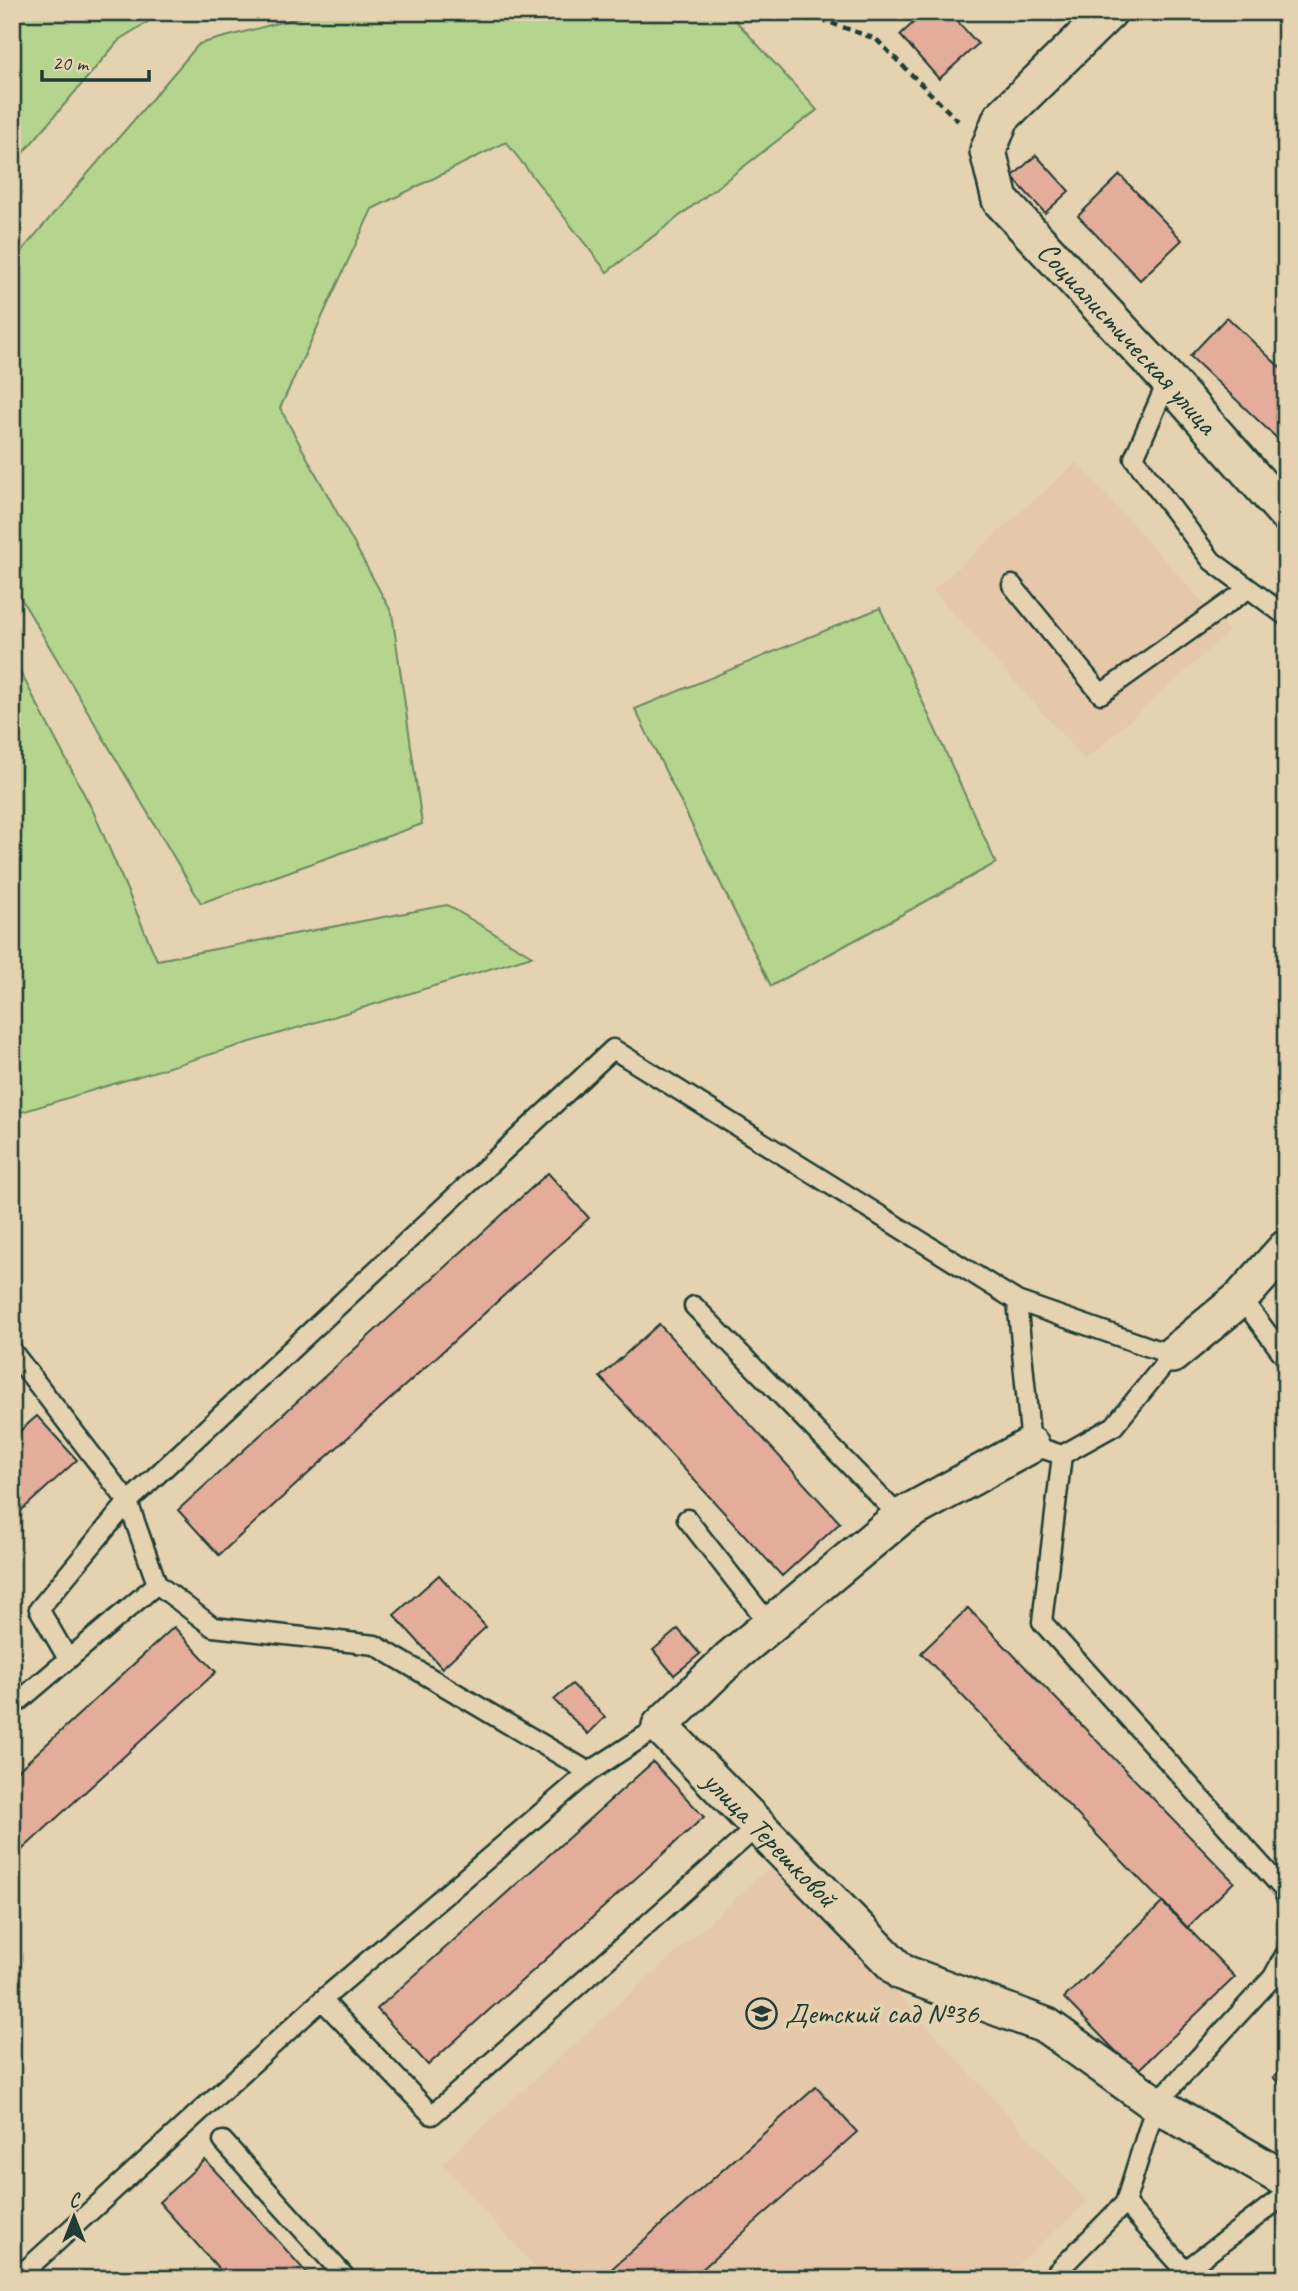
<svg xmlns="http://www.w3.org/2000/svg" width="1298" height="2291" font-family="Caveat,sans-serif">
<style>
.built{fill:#e5c7aa}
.green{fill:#b5d58e;stroke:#6a8961;stroke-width:2}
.building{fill:#e4ad9b;stroke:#1f3d34;stroke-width:2}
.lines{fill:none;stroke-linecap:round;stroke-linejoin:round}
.service-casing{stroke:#1f3d34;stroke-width:23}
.minor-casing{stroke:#1f3d34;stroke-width:40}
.path{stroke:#1f3d34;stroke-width:4.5;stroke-dasharray:7 5;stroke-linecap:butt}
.service{stroke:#e5d2b0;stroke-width:18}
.minor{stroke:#e5d2b0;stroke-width:35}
.labels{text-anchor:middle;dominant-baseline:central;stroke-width:7;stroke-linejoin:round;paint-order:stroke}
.street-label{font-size:30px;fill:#1f3d34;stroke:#e5d2b0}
.poi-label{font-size:30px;fill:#1f3d34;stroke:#e5d2b0;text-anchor:start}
</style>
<rect width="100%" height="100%" fill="#e5d2b0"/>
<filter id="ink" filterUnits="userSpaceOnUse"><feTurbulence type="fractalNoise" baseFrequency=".0143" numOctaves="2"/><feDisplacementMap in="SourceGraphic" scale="14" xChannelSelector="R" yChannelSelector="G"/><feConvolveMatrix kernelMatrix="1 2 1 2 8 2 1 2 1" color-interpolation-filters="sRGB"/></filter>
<g filter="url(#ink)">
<path class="built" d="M 1077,462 L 1229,632 L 1085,760 L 933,590 Z
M 777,1861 L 1087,2202 L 1002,2279 L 546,2279 L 442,2164 Z"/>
<path class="green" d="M 12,12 L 164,12 L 120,39 L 12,166 Z
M 319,12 L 728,12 L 817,110 L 607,272 L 506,142 L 372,209 L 280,408 L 392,613 L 422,824 L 201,903 L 19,595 L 12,574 L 12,262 L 199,44 Z
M 880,608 L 996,863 L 771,986 L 635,709 Z
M 12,656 L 94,813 L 157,960 L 447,905 L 532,956 L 12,1115 Z"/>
<path class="building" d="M 925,12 L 949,12 L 978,44 L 939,79 L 900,35 Z
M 1036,155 L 1069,191 L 1045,213 L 1012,177 Z
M 1120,175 L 1182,240 L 1140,280 L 1078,216 Z
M 1227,317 L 1286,373 L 1286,439 L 1282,443 L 1190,356 Z
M 548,1173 L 589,1218 L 219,1555 L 178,1510 Z
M 659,1324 L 840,1523 L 782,1576 L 600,1377 Z
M 37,1416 L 77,1460 L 12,1519 L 12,1438 Z
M 439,1575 L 486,1627 L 442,1668 L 394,1615 Z
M 968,1608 L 1234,1882 L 1187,1928 L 921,1653 Z
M 174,1627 L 216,1672 L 12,1859 L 12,1776 Z
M 678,1629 L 700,1654 L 674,1675 L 653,1650 Z
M 572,1684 L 605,1717 L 588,1734 L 554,1700 Z
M 653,1762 L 704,1817 L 428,2065 L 377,2009 Z
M 1163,1902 L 1235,1977 L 1136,2072 L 1064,1998 Z
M 1286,2065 L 1286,2091 L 1273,2077 Z
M 816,2087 L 857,2132 L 691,2279 L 615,2279 L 608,2272 Z
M 205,2160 L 232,2189 L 312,2279 L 228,2279 L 159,2202 Z"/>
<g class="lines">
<defs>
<path id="service" d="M 1168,380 L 1134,458 L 1212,561 L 1286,616
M 1012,585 L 1101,694 L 1248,589
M 1241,1298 L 1286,1358
M 694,1306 L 900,1517
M 12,1351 L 128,1502 L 39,1609 L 68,1659
M 1062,1455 L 1042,1622 L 1284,1890 L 1286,1898
M 687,1519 L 771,1626
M 157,1584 L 213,1627 L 375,1645 L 589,1772
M 12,1707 L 157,1584 L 128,1502 L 613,1049 L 1017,1301 L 1172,1355 L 1114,1426 L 1062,1455 L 1031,1445 L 1017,1301
M 322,2000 L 432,2115 L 758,1826
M 223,2141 L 347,2279
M 1125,2203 L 1193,2279
M 16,2279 L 322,2000 L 589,1772 L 660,1726
M 1050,2279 L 1125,2203 L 1156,2104 L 1273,1977 L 1286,1953
M 1174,2279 L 1286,2194"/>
<g id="minor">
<path id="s1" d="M 1109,12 L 1001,118 L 988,151 L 1000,200 L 1168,380 L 1286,514"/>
<path d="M 1172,1355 L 1241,1298 L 1286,1248"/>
<path id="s2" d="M 1031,1445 L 900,1517 L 729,1659 L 660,1726 L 901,1972 L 1047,2026 L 1156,2104 L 1286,2180"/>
</g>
</defs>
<use href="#service" class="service-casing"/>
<use href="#minor" class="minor-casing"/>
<path class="path" d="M 811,12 L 817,18 L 876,39 L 960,123"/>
<use href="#service" class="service"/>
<use href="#minor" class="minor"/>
</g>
</g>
<defs>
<symbol id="school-ring" viewBox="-11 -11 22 22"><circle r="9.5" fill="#e5d2b0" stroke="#1f3d34" stroke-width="1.5"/><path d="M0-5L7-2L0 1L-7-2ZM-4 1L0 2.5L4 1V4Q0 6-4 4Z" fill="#1f3d34"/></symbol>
</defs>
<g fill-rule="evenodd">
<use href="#school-ring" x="744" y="1996" width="35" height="35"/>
</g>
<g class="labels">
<g class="street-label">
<text stroke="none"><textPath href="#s1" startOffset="425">Социалистическая улица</textPath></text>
<text stroke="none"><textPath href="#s2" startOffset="626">улица Терешковой</textPath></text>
</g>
<g class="poi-label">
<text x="785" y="2013">Детский сад №36</text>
</g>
</g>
<rect width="1298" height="2291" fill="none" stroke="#e5d2b0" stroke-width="42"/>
<rect x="21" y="21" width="1256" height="2249" fill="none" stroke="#1f3d34" stroke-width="2.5" filter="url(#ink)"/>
<g transform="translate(74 2217)" stroke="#e5d2b0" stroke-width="5" paint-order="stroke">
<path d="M0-5L12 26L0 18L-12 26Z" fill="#1f3d34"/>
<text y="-10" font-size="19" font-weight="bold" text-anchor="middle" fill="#1f3d34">С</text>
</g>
<path d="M42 70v10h107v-10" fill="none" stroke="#1f3d34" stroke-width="3.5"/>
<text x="52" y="70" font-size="21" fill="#1f3d34" stroke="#e5d2b0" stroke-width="5" paint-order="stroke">20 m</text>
</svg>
